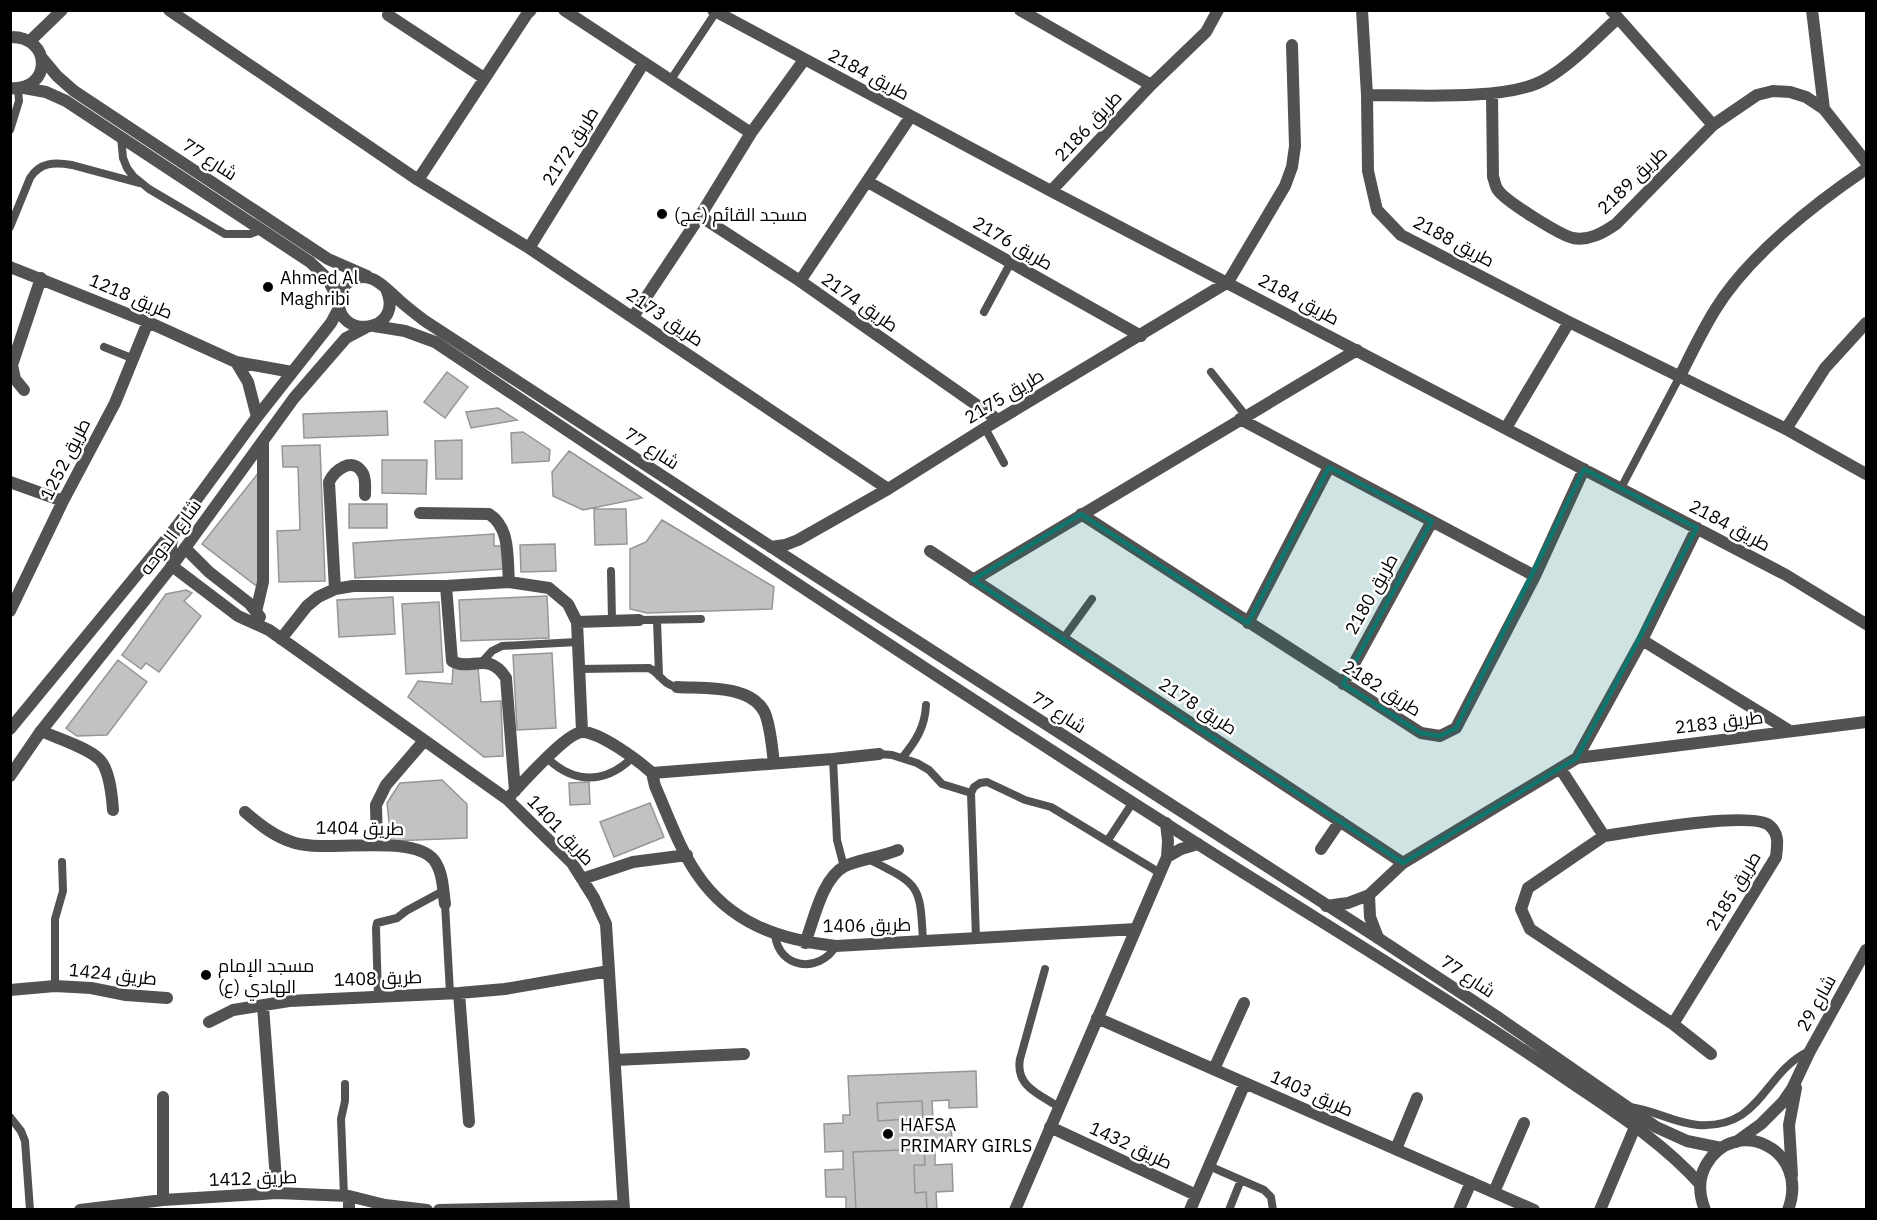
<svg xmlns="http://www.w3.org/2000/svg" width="1877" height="1220" font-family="'IBM Plex Sans',Cairo,sans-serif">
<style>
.building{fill:#c2c2c2;stroke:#969696;stroke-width:1.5;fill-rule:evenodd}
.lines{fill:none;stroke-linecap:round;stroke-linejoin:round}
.service{stroke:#525252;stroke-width:8}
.minor{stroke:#525252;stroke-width:12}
.tertiary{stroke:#525252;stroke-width:12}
.marked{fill:#0f766e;fill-opacity:0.2;stroke:#0f766e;stroke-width:4.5;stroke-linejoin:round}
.poi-dot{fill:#000;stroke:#fff;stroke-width:2}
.labels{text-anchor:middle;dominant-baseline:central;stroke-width:5;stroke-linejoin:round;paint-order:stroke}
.street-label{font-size:18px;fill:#000;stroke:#fff}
.poi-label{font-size:18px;fill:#000;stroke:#fff;text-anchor:start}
</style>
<rect width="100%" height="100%" fill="#fff"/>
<path class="building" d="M 447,372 L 468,387 L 445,418 L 424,402 Z
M 498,408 L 517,420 L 471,428 L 466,412 Z
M 387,411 L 388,435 L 304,438 L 303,414 Z
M 523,432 L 550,450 L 549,461 L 512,463 L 511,433 Z
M 462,440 L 462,479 L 436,479 L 435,441 Z
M 320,445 L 325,581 L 279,582 L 277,531 L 300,530 L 298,467 L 283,467 L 282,446 Z
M 569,451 L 642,498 L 583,510 L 553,496 L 552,472 Z
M 382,460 L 427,460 L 426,494 L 382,493 Z
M 263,467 L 259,588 L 202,544 Z
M 349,504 L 387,504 L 387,528 L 349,528 Z
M 594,509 L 626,509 L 627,544 L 595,545 Z
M 662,520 L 774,587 L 772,609 L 647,613 L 630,609 L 630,549 L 646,542 Z
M 494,534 L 494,546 L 501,546 L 503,569 L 355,578 L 353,543 Z
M 555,544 L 556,571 L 521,572 L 520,545 Z
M 186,590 L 192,593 L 184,601 L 201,616 L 159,672 L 146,663 L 141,669 L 122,655 L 166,594 Z
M 547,596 L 549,638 L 461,641 L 459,600 Z
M 393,597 L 395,634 L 339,637 L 337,600 Z
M 439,602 L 443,672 L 406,674 L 402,604 Z
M 552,653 L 556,728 L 517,730 L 513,655 Z
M 118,660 L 147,682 L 107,735 L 77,736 L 66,728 Z
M 478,667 L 481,702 L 501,701 L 503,756 L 484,757 L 408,697 L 418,681 L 452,684 L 453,668 Z
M 442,780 L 467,804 L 467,838 L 391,841 L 387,803 L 400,783 Z
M 589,782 L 590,804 L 570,805 L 569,783 Z
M 650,803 L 664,837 L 614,857 L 600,822 Z
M 976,1071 L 977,1107 L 949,1108 L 949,1100 L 932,1101 L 933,1120 L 951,1119 L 952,1143 L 935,1144 L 935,1165 L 952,1164 L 953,1191 L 936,1192 L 937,1210 L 927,1210 L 926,1192 L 915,1193 L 914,1165 L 925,1165 L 924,1149 L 853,1152 L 856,1210 L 846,1210 L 846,1197 L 826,1197 L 825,1170 L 843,1169 L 843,1151 L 825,1152 L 824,1124 L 843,1123 L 843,1115 L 850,1115 L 848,1076 ZM 922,1101 L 923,1118 L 878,1121 L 877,1103 Z
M 922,1101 L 923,1118 L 878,1121 L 877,1103 Z
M 924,1149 L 925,1165 L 914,1165 L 915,1193 L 926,1192 L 927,1210 L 856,1210 L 853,1152 Z"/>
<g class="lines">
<path class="service" d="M 670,81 L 716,12
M 10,130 L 19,101 L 18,89
M 121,137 L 123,158 L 127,168 L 133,176 L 149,189 L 225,234 L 250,234 L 261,230
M 10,227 L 30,178 C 40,162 55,162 72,165 L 139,183
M 984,312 L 1011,262
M 104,347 L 134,359
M 1211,372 L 1246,416
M 985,428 L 1004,463
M 1621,488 L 1680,376
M 611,571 L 612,621
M 639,620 L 701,619
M 657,620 L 659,676
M 1063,639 L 1092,599
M 482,662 L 492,651 L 502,646 L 577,642
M 579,669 L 649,668 C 660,673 663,685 677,687
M 879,754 L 892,755 L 917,763 L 929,770 L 942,784 L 971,793
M 547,758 C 574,784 605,784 632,758
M 902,758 C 916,741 925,727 926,705
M 833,759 L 837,840 L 844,867
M 1108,840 L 1133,802
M 870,860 C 921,885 920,886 923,941
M 445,904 L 450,993
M 775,935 C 779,969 819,974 836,946
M 976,938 L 971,793 L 974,787 L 980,783 L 987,782 L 1025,800 L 1051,807 L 1160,873
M 1045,969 L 1020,1059 C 1015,1086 1039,1094 1059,1107
M 55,986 L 55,919 L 63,891 L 62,862
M 378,996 L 376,928 L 377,923 L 397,918 L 406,911 L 443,891
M 1630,1107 C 1654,1110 1674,1123 1698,1125 C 1762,1129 1763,1073 1809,1051
M 10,1117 L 21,1131 L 25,1141 L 30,1210
M 1209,1166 L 1264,1190 L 1271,1197 L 1273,1210
M 344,1196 L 341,1119 L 345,1101 L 345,1084
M 1229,1210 L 1241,1180"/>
<path class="minor" d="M 169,10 L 418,180 L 529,248 L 888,489
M 564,10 L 751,133
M 713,10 L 1051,191 L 1786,575 L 1866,624
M 1020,10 L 1151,85
M 1362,10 L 1367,95 L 1368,171 L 1377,210 L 1401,235 L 1569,322 L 1786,429 L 1866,474
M 1611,10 L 1713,125
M 1812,10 L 1824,109
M 388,15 L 484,78
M 1492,94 L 1493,177 C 1495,181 1495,187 1498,190 C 1505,201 1560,235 1573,238 C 1589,241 1603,233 1616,224 L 1713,125 L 1757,95 L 1773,91 L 1790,92 L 1806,97 L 1824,109 L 1866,162
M 1367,95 C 1413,95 1507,101 1544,80 C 1571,65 1595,39 1618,18
M 418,180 L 527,14 L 531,10
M 868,182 L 1141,336
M 1051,191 L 1151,85 L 1206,32 L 1218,10
M 700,216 L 800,281 L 998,420
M 529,248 L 643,64
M 10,267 L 148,322 L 236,362
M 800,281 L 911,116
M 633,317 L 700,216 L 751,133 L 804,60
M 1680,376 C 1691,354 1702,331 1715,310 C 1748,256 1814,204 1866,169
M 24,390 L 15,379 L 12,365 L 41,278
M 257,417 L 248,382 L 236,362 L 292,372
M 1240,419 L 1535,576
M 1506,428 L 1569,322
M 1786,429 L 1825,368 L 1866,323
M 10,482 L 63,501
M 420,513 L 489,514 C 511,528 507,559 509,582
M 1081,514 L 1421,733 L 1440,736 L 1456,728 L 1535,576 L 1584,469
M 176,527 L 171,544 L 172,566 L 238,616 L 269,630 L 507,799 L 572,863 L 594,898 L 606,924 L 624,1210
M 771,547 L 785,545 L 798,540 L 888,489 L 985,428 L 1228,282 L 1285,186 L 1292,167 L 1295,146 L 1292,45
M 185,548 L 209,572 L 250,604 L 260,617
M 930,551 L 1403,863
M 973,580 L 1357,350
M 446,586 L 452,661 C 471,672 488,650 506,678 L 515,791
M 335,589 L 329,482 C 334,471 352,456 362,472 C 366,477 365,488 365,495
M 10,611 L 63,501 L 115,403 L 148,322
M 256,612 L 263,582 L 263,441
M 577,622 L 639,620
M 1248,623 L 1329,467
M 281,639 L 307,606 L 318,597 L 335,589 L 353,586 L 446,586 L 509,582 L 549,588 L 568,604 L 577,622 L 582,731
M 1642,640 L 1790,731
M 1343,684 L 1432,521
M 677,687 C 705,689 755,684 766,716 C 771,731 772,748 774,763
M 41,731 C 57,738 89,748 100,760 C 110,771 112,797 113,810
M 1577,758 L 1642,640 L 1697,528
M 1560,768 L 1604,836 C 1631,832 1753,810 1770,826 C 1780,835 1777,846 1776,857 L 1673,1024
M 652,773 L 833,759 L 879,754
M 507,799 C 520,786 567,731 583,732 C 601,733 638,760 652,773 L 655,786 C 667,813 680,850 697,874 C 730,923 779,940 836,946 L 1136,929
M 245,812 C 260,825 275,837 295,843 C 331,853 412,833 434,860 C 443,872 443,890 445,904
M 1604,836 L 1528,888 L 1521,909 L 1530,929 L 1673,1024 L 1711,1054
M 377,845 L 376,805 L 386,785 L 423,742
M 1321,849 L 1340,821
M 1167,857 L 1181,849 L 1198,844
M 582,879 L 633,862 L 687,855
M 1369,895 L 1370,917 L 1378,938
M 1326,906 L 1348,903 L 1369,895 L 1403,863 L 1577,758 L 1866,722
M 805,943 C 814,920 822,878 845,866 C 861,859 881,857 898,850
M 10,990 L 55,986 L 91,988 L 126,995 L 167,998
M 459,993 L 469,1122
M 263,1006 L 277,1193
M 1097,1018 L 1534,1210
M 209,1022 L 233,1010 L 289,1001 L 459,993 L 505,989 L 609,971
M 615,1060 L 744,1054
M 1214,1069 L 1244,1003
M 163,1097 L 163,1200
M 1050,1127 L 1196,1195
M 1736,1142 L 1761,1124 L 1783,1102 L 1792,1089 L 1810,1051 L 1866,950
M 1396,1149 L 1417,1098
M 1792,1175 L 1789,1125 L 1796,1088
M 1494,1192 L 1524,1123
M 349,1196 L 349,1210
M 80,1210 L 163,1200 L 277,1193 L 349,1196 L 385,1205 L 427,1210
M 439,1210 L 624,1206
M 1015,1210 L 1167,857 L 1168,841 L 1166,823
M 1190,1210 L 1245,1083
M 1459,1210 L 1471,1182
M 1600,1210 L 1635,1127"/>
<path class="tertiary" d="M 10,37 C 53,36 52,92 10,88
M 31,40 L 62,10
M 42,58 L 57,76 L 74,91 L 328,259 L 367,276
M 24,88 L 46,92 L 66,101 L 310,262 L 327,278 L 338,299
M 386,289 C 406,333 336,341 339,300 C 339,292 344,285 350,281 C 371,268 386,289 400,301 C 408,308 417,315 425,321 L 782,554 L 1378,938 L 1496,1016 L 1656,1127 L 1687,1141 L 1721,1148
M 374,326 L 405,331 L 435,342 C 689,512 943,683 1201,846 C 1319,921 1440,993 1556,1072 C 1606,1107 1659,1138 1700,1184
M 10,729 L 177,526 L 257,417 L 331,323 L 339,308
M 10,776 L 41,731 L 172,566 L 294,398 L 346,338 L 365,328
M 1705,1210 C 1699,1195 1698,1179 1706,1165 C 1735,1114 1811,1149 1788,1210"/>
</g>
<path class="marked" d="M 1329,467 L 1432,521 L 1343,684 L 1421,733 L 1440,736 L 1456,728 L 1584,469 L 1697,528 L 1577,758 L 1403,863 L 973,580 L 1081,514 L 1248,623 Z"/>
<g class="poi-dot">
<circle cx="662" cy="214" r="6"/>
<circle cx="268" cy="287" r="6"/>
<circle cx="206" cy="975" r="6"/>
<circle cx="888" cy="1134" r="6"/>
</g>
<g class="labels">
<g class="street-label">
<text transform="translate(869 74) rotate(28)">طريق 2184</text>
<text transform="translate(1088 126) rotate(-47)">طريق 2186</text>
<text transform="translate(570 146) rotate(-58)">طريق 2172</text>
<text transform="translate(210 159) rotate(33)">شارع 77</text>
<text transform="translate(1632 180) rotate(-44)">طريق 2189</text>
<text transform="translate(1454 241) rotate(28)">طريق 2188</text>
<text transform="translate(1013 243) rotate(30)">طريق 2176</text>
<text transform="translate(131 296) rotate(23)">طريق 1218</text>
<text transform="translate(1299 299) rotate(28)">طريق 2184</text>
<text transform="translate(860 302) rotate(35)">طريق 2174</text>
<text transform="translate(665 317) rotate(34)">طريق 2173</text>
<text transform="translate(1004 396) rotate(-31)">طريق 2175</text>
<text transform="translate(652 448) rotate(33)">شارع 77</text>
<text transform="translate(65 459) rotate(-63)">طريق 1252</text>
<text transform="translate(1730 525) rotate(28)">طريق 2184</text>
<text transform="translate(170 537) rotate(-53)">شارع الدوحه</text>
<text transform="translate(1371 594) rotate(-61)">طريق 2180</text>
<text transform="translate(1382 688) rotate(32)">طريق 2182</text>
<text transform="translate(1198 706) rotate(33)">طريق 2178</text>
<text transform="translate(1059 712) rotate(33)">شارع 77</text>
<text transform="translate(1719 722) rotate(-7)">طريق 2183</text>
<text transform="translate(360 828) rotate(1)">طريق 1404</text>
<text transform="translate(561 830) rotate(47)">طريق 1401</text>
<text transform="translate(1733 891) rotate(-59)">طريق 2185</text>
<text transform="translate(867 925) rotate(-1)">طريق 1406</text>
<text transform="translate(113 974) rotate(6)">طريق 1424</text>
<text transform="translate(1468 976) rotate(34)">شارع 77</text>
<text transform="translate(378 978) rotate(-2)">طريق 1408</text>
<text transform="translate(1816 1003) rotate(-61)">شارع 29</text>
<text transform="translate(1312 1093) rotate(24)">طريق 1403</text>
<text transform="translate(1131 1145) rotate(25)">طريق 1432</text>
<text transform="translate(253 1178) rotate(-2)">طريق 1412</text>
</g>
<g class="poi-label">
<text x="674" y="214">مسجد القائم (عج)</text>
<text x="280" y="277">Ahmed Al<tspan x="280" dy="21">Maghribi</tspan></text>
<text x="218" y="965">مسجد الإمام<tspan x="218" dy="21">الهادي (ع)</tspan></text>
<text x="900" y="1124">HAFSA<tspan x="900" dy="21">PRIMARY GIRLS</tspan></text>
</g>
</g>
<rect width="1877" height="1220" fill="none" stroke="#000000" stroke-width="24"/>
</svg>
